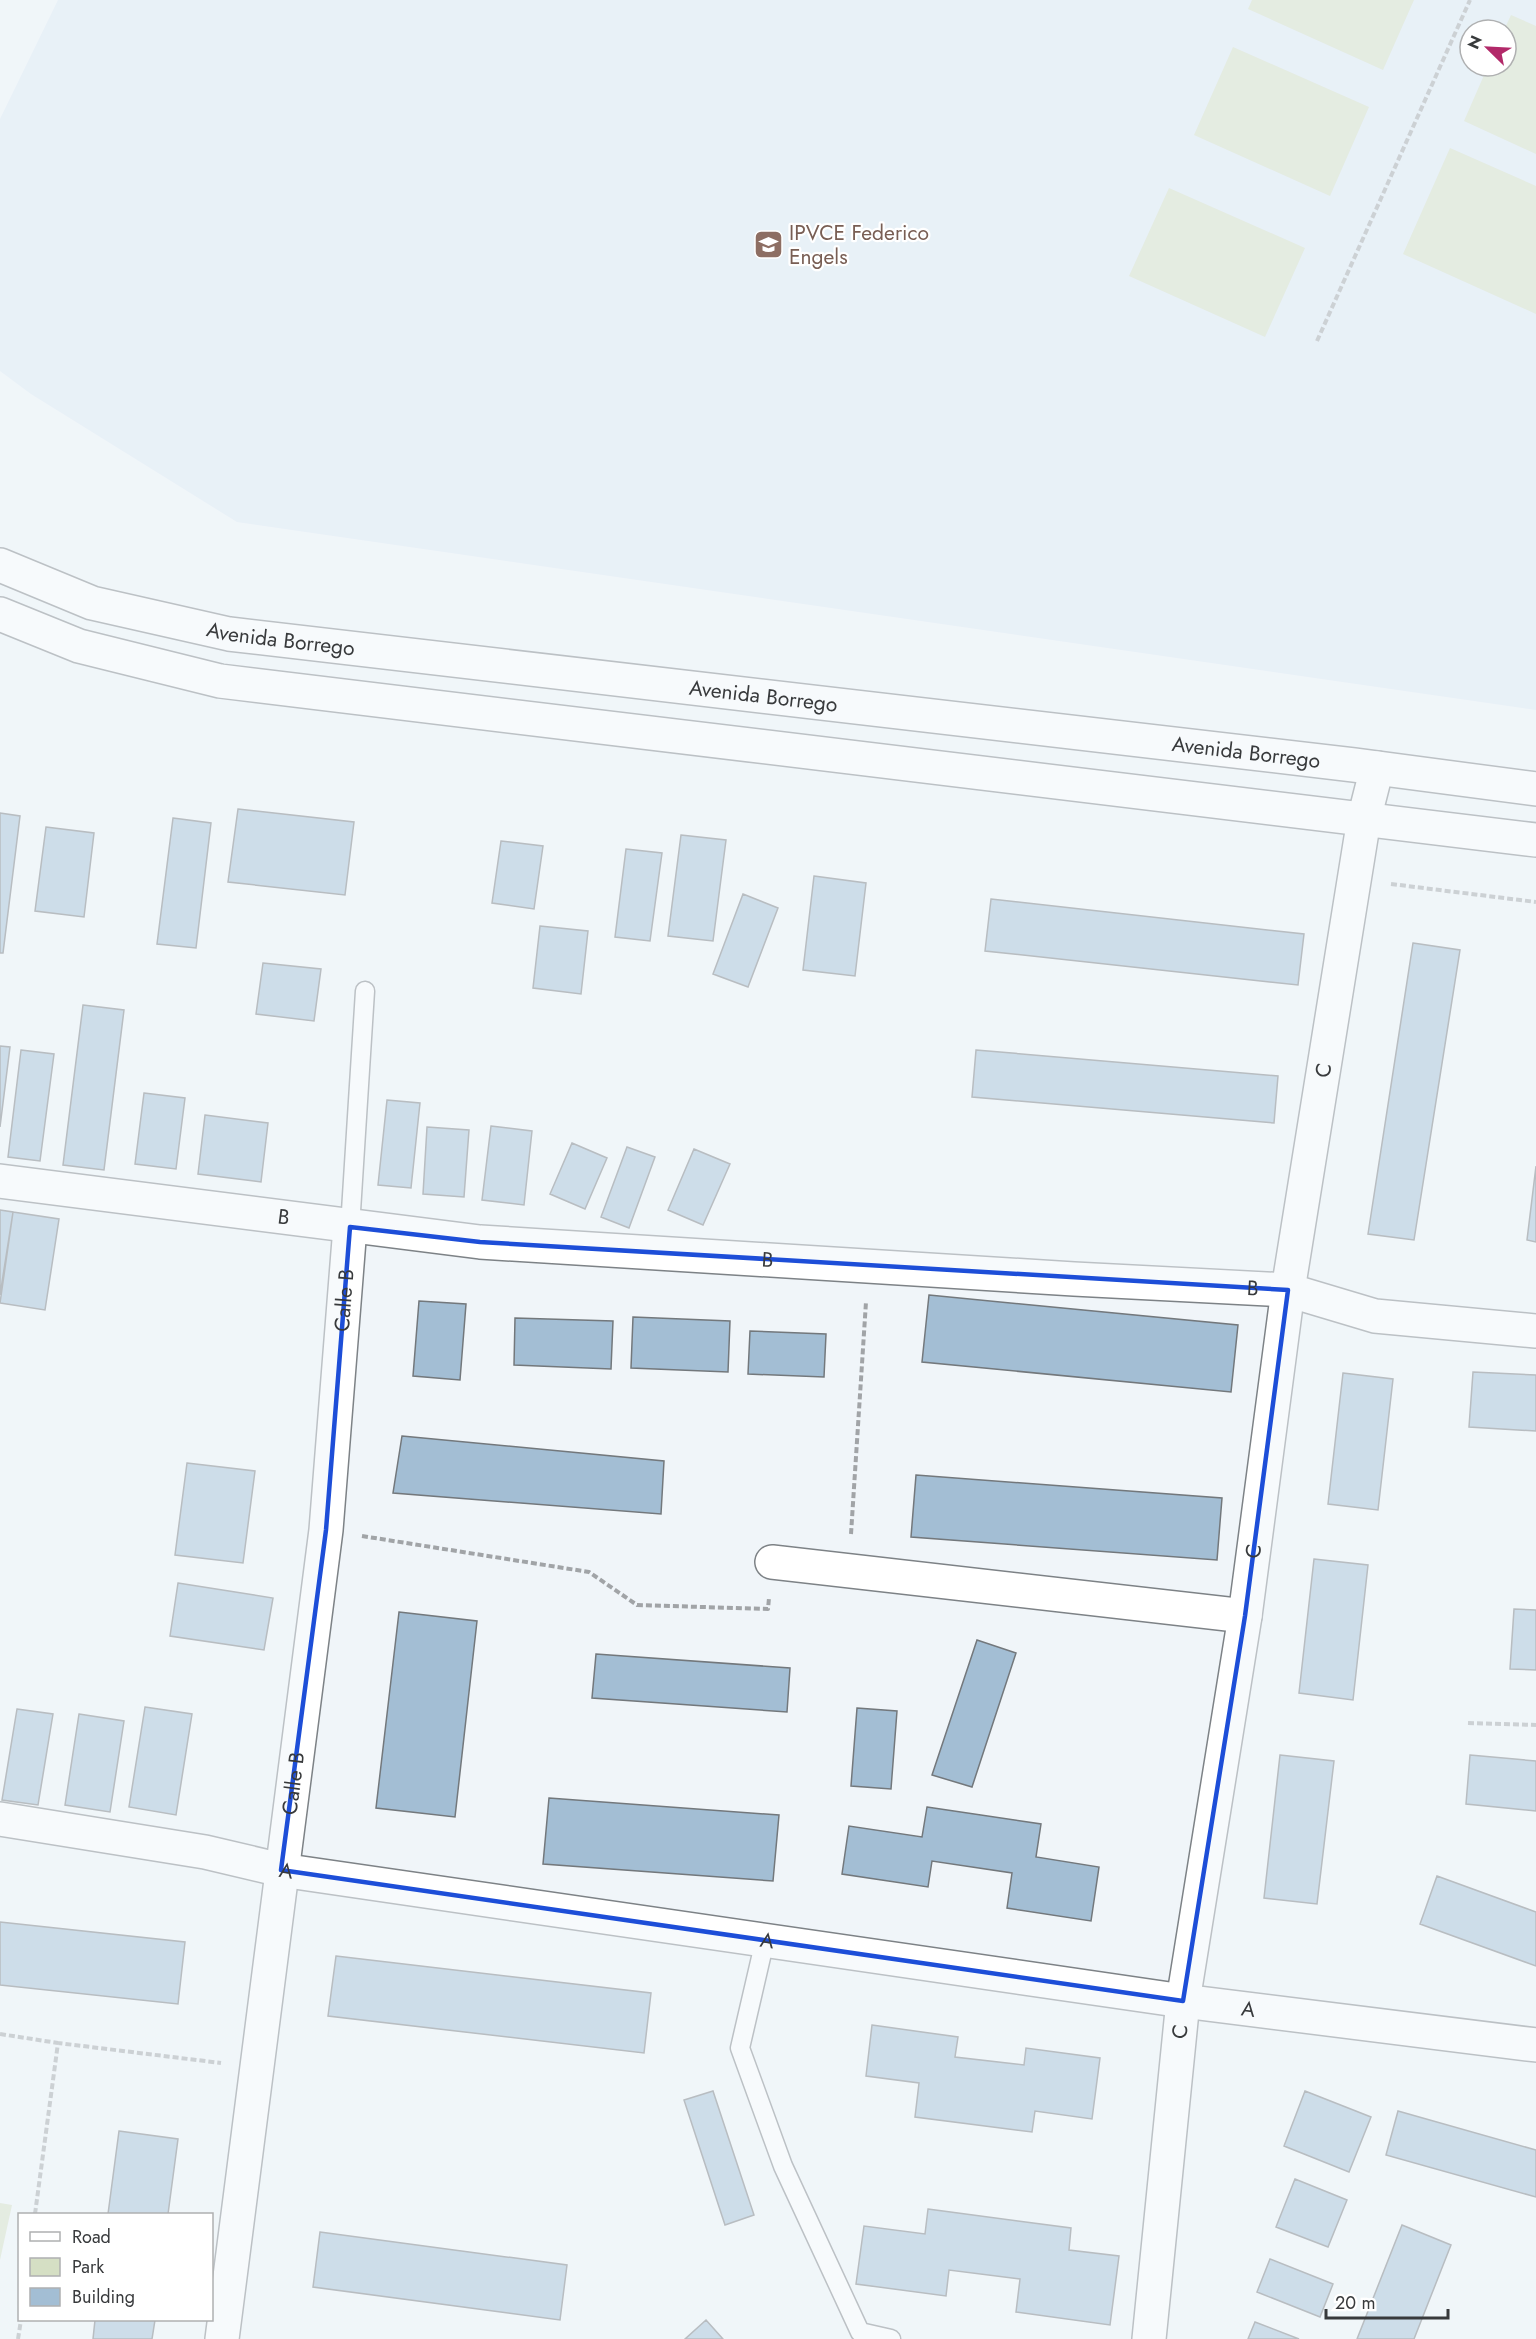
<svg xmlns="http://www.w3.org/2000/svg" width="1536" height="2339" font-family="Jost,sans-serif">
<style>
.built{fill:#deeaf4;fill-rule:evenodd}
.green{fill:#d5dfc4}
.building{fill:#a3bed4;stroke:#73787c;stroke-width:1.5}
.lines{fill:none;stroke-linecap:round;stroke-linejoin:round}
.lane-casing{stroke:#7d8286;stroke-width:21}
.street-casing{stroke:#7d8286;stroke-width:36}
.secondary-casing{stroke:#7d8286;stroke-width:36}
.path{stroke:#a1a4a7;stroke-width:4;stroke-dasharray:6 3;stroke-linecap:butt}
.lane{stroke:#fff;stroke-width:18}
.street{stroke:#fff;stroke-width:33}
.secondary{stroke:#fff;stroke-width:33}
.marked{fill:none;stroke:#1d4ed8;stroke-width:4.5;stroke-linejoin:round}
.labels{text-anchor:middle;dominant-baseline:central;stroke-width:4.5;stroke-linejoin:round;paint-order:stroke}
.education-label{font-size:21px;fill:#785e54;stroke:#fff;text-anchor:start}
.street-label{font-size:21px;fill:#383a3c;stroke:#fff}
</style>
<rect width="100%" height="100%" fill="#f0f5f9"/>
<path class="built" d="M 58,0 L 1536,0 L 1536,710 L 237,522 L 31,394 L 0,371 L 0,119 ZM 1470,30 L 1506,30 L 1506,66 L 1470,66 Z"/>
<path class="green" d="M 1252,0 L 1414,0 L 1383,70 L 1248,9 Z
M 1511,15 L 1536,26 L 1536,154 L 1464,121 L 1488,66 L 1506,66 L 1506,30 L 1504,30 Z
M 1233,47 L 1369,107 L 1330,196 L 1194,135 Z
M 1450,148 L 1536,186 L 1536,314 L 1403,254 Z
M 1169,188 L 1305,248 L 1265,337 L 1129,276 Z
M 0,2203 L 12,2205 L 0,2260 Z"/>
<path class="building" d="M 238,809 L 354,822 L 345,895 L 228,882 Z
M 0,813 L 20,816 L 3,953 L 0,953 Z
M 173,818 L 211,823 L 196,948 L 157,944 Z
M 46,827 L 94,833 L 84,917 L 35,911 Z
M 681,835 L 726,840 L 713,941 L 668,936 Z
M 501,841 L 543,846 L 534,909 L 492,903 Z
M 626,849 L 662,853 L 650,941 L 615,937 Z
M 814,876 L 866,883 L 855,976 L 803,970 Z
M 743,894 L 778,908 L 748,987 L 713,974 Z
M 991,899 L 1304,934 L 1298,985 L 985,951 Z
M 540,926 L 588,931 L 581,994 L 533,988 Z
M 1413,943 L 1460,950 L 1414,1240 L 1368,1234 Z
M 263,963 L 321,969 L 314,1021 L 256,1014 Z
M 83,1005 L 124,1010 L 104,1170 L 63,1165 Z
M 0,1046 L 10,1047 L 0,1127 Z
M 21,1050 L 54,1054 L 40,1161 L 8,1157 Z
M 976,1050 L 1278,1076 L 1274,1123 L 972,1097 Z
M 144,1093 L 185,1098 L 176,1169 L 135,1164 Z
M 387,1100 L 420,1103 L 411,1188 L 378,1185 Z
M 205,1115 L 268,1123 L 261,1182 L 198,1174 Z
M 491,1126 L 532,1131 L 524,1205 L 482,1200 Z
M 427,1127 L 469,1130 L 464,1197 L 423,1194 Z
M 572,1143 L 607,1158 L 585,1209 L 550,1194 Z
M 627,1147 L 655,1157 L 629,1228 L 601,1217 Z
M 694,1149 L 730,1164 L 703,1225 L 668,1210 Z
M 1536,1166 L 1536,1242 L 1527,1240 Z
M 0,1210 L 13,1212 L 0,1295 Z
M 13,1212 L 59,1219 L 45,1310 L 0,1303 Z
M 929,1295 L 1238,1325 L 1231,1392 L 922,1362 Z
M 419,1301 L 466,1304 L 460,1380 L 413,1376 Z
M 633,1317 L 730,1321 L 728,1372 L 631,1368 Z
M 515,1318 L 613,1321 L 611,1369 L 514,1365 Z
M 750,1331 L 826,1334 L 824,1377 L 748,1374 Z
M 1473,1372 L 1536,1375 L 1536,1431 L 1469,1427 Z
M 1343,1373 L 1393,1379 L 1378,1510 L 1328,1504 Z
M 402,1436 L 664,1461 L 661,1514 L 393,1493 Z
M 187,1463 L 255,1471 L 243,1563 L 175,1555 Z
M 916,1475 L 1222,1498 L 1217,1560 L 911,1537 Z
M 1314,1559 L 1368,1565 L 1353,1700 L 1299,1693 Z
M 178,1583 L 273,1598 L 264,1650 L 170,1636 Z
M 1514,1609 L 1536,1610 L 1536,1670 L 1510,1669 Z
M 399,1612 L 477,1621 L 455,1817 L 376,1808 Z
M 977,1640 L 1016,1653 L 972,1787 L 932,1775 Z
M 596,1654 L 790,1668 L 787,1712 L 592,1698 Z
M 145,1707 L 192,1714 L 176,1815 L 129,1807 Z
M 857,1708 L 897,1711 L 891,1789 L 851,1786 Z
M 17,1709 L 53,1714 L 38,1805 L 2,1800 Z
M 79,1714 L 124,1721 L 110,1812 L 65,1805 Z
M 1280,1755 L 1334,1761 L 1317,1904 L 1264,1898 Z
M 1470,1755 L 1536,1761 L 1536,1811 L 1466,1804 Z
M 549,1798 L 779,1815 L 773,1881 L 543,1864 Z
M 927,1807 L 1041,1824 L 1036,1857 L 1099,1867 L 1091,1921 L 1007,1908 L 1012,1873 L 932,1861 L 928,1887 L 842,1874 L 849,1826 L 922,1837 Z
M 1437,1876 L 1536,1912 L 1536,1966 L 1420,1924 Z
M 0,1922 L 185,1942 L 178,2004 L 0,1985 Z
M 336,1956 L 651,1993 L 644,2053 L 328,2016 Z
M 872,2025 L 958,2037 L 955,2057 L 1024,2065 L 1026,2048 L 1100,2058 L 1092,2119 L 1035,2111 L 1032,2132 L 915,2117 L 919,2083 L 866,2076 Z
M 713,2091 L 754,2215 L 725,2225 L 684,2100 Z
M 1305,2091 L 1371,2117 L 1349,2172 L 1284,2146 Z
M 1398,2111 L 1536,2150 L 1536,2197 L 1386,2155 Z
M 119,2131 L 178,2139 L 168,2214 L 108,2214 Z
M 1295,2179 L 1347,2200 L 1328,2247 L 1276,2227 Z
M 928,2209 L 1071,2228 L 1069,2250 L 1119,2256 L 1110,2325 L 1016,2312 L 1020,2279 L 949,2270 L 946,2296 L 856,2284 L 864,2226 L 925,2234 Z
M 1402,2225 L 1451,2245 L 1414,2339 L 1357,2339 Z
M 320,2232 L 567,2265 L 560,2320 L 313,2287 Z
M 1270,2259 L 1333,2284 L 1320,2317 L 1257,2292 Z
M 95,2320 L 155,2320 L 152,2339 L 93,2339 Z
M 706,2320 L 723,2339 L 685,2339 Z
M 1255,2322 L 1299,2339 L 1248,2339 Z"/>
<g class="lines">
<defs>
<path id="lane" d="M 350,1227 L 365,991
M 765,1940 L 740,2048 L 783,2166 L 860,2332 L 891,2339"/>
<g id="street">
<path id="s1" d="M 0,1181 L 480,1242 L 1074,1279 L 1288,1290 L 1375,1316 L 1536,1331"/>
<path d="M 772,1562 L 1245,1616"/>
<path id="s2" d="M 0,1819 L 205,1852 L 281,1870 L 1183,2001 L 1536,2045"/>
<path id="s3" d="M 222,2339 L 326,1530 L 350,1227"/>
<path id="s4" d="M 1149,2339 L 1183,2001 L 1245,1616 L 1288,1290 L 1364,819 L 1377,768"/>
</g>
<g id="secondary">
<path id="s5" d="M 0,565 L 92,603 L 229,634 L 1354,765 L 1536,789"/>
<path d="M 0,614 L 79,646 L 220,681 L 1536,840"/>
</g>
</defs>
<use href="#lane" class="lane-casing"/>
<use href="#street" class="street-casing"/>
<use href="#secondary" class="secondary-casing"/>
<path class="path" d="M 1317,341 L 1470,0
M 1391,884 L 1536,902
M 851,1534 L 866,1302
M 362,1536 L 589,1572 L 637,1605 L 768,1609 L 769,1598
M 1468,1723 L 1536,1725
M 0,2034 L 58,2043
M 35,2214 L 58,2043 L 221,2063
M 18,2339 L 21,2320"/>
<use href="#lane" class="lane"/>
<use href="#street" class="street"/>
<use href="#secondary" class="secondary"/>
</g>
<path d="M0 0H1536V2339H0ZM 350,1227 L 480,1242 L 1288,1290 L 1245,1616 L 1183,2001 L 281,1870 L 326,1530 Z" fill="#f0f5f9" fill-opacity=".55" fill-rule="evenodd"/>
<path class="marked" d="M 350,1227 L 480,1242 L 1288,1290 L 1245,1616 L 1183,2001 L 281,1870 L 326,1530 Z"/>
<defs>
<symbol id="school-square" viewBox="-11 -11 22 22"><rect x="-9" y="-9" width="18" height="18" rx="4" fill="#8d6e63" stroke="#fff"/><path d="M0-5L7-2L0 1L-7-2ZM-4 1L0 2.5L4 1V4Q0 6-4 4Z" fill="#fff"/></symbol>
</defs>
<g fill-rule="evenodd">
<use href="#school-square" x="752" y="228" width="33" height="33"/>
</g>
<g class="labels">
<g class="education-label">
<text x="789" y="233">IPVCE Federico<tspan x="789" dy="24">Engels</tspan></text>
</g>
<g class="street-label">
<text stroke="none"><textPath href="#s5" startOffset="292">Avenida Borrego</textPath></text>
<text stroke="none"><textPath href="#s5" startOffset="778">Avenida Borrego</textPath></text>
<text stroke="none"><textPath href="#s5" startOffset="1264">Avenida Borrego</textPath></text>
<text stroke="none"><textPath href="#s4" startOffset="1281">C</textPath></text>
<text stroke="none"><textPath href="#s1" startOffset="286">B</textPath></text>
<text stroke="none"><textPath href="#s1" startOffset="772">B</textPath></text>
<text stroke="none"><textPath href="#s1" startOffset="1258">B</textPath></text>
<text stroke="none"><textPath href="#s3" startOffset="1046">Calle B</textPath></text>
<text stroke="none"><textPath href="#s4" startOffset="795">C</textPath></text>
<text stroke="none"><textPath href="#s3" startOffset="560">Calle B</textPath></text>
<text stroke="none"><textPath href="#s2" startOffset="291">A</textPath></text>
<text stroke="none"><textPath href="#s2" startOffset="777">A</textPath></text>
<text stroke="none"><textPath href="#s2" startOffset="1263">A</textPath></text>
<text stroke="none"><textPath href="#s4" startOffset="309">C</textPath></text>
</g>
</g>
<rect x="18" y="2213" width="195" height="108" fill="#ffffff" stroke="#afb0b1" stroke-width="1.5"/>
<rect x="30" y="2232" width="30" height="9" fill="#ffffff" stroke="#afb0b1" stroke-width="1.5"/>
<text x="72" y="2243" font-size="18" fill="#383a3c">Road</text>
<rect x="30" y="2258" width="30" height="18" fill="#d5dfc4" stroke="#afb0b1" stroke-width="1.5"/>
<text x="72" y="2273" font-size="18" fill="#383a3c">Park</text>
<rect x="30" y="2288" width="30" height="18" fill="#a3bed4" stroke="#afb0b1" stroke-width="1.5"/>
<text x="72" y="2303" font-size="18" fill="#383a3c">Building</text>
<g transform="translate(1488 48) rotate(294)"><circle r="28" fill="#ffffff" stroke="#afb0b1" stroke-width="1.5"/>
<path d="M0-4.5L10 22L0 15L-10 22Z" fill="#b22969"/>
<text y="-9" font-size="16" font-weight="bold" text-anchor="middle" fill="#383a3c">N</text>
</g>
<path d="M1326 2309v9h122v-9" fill="none" stroke="#383a3c" stroke-width="3"/>
<text x="1335" y="2309" font-size="18" fill="#383a3c" stroke="#ffffff" stroke-width="4.5" paint-order="stroke">20 m</text>
</svg>
